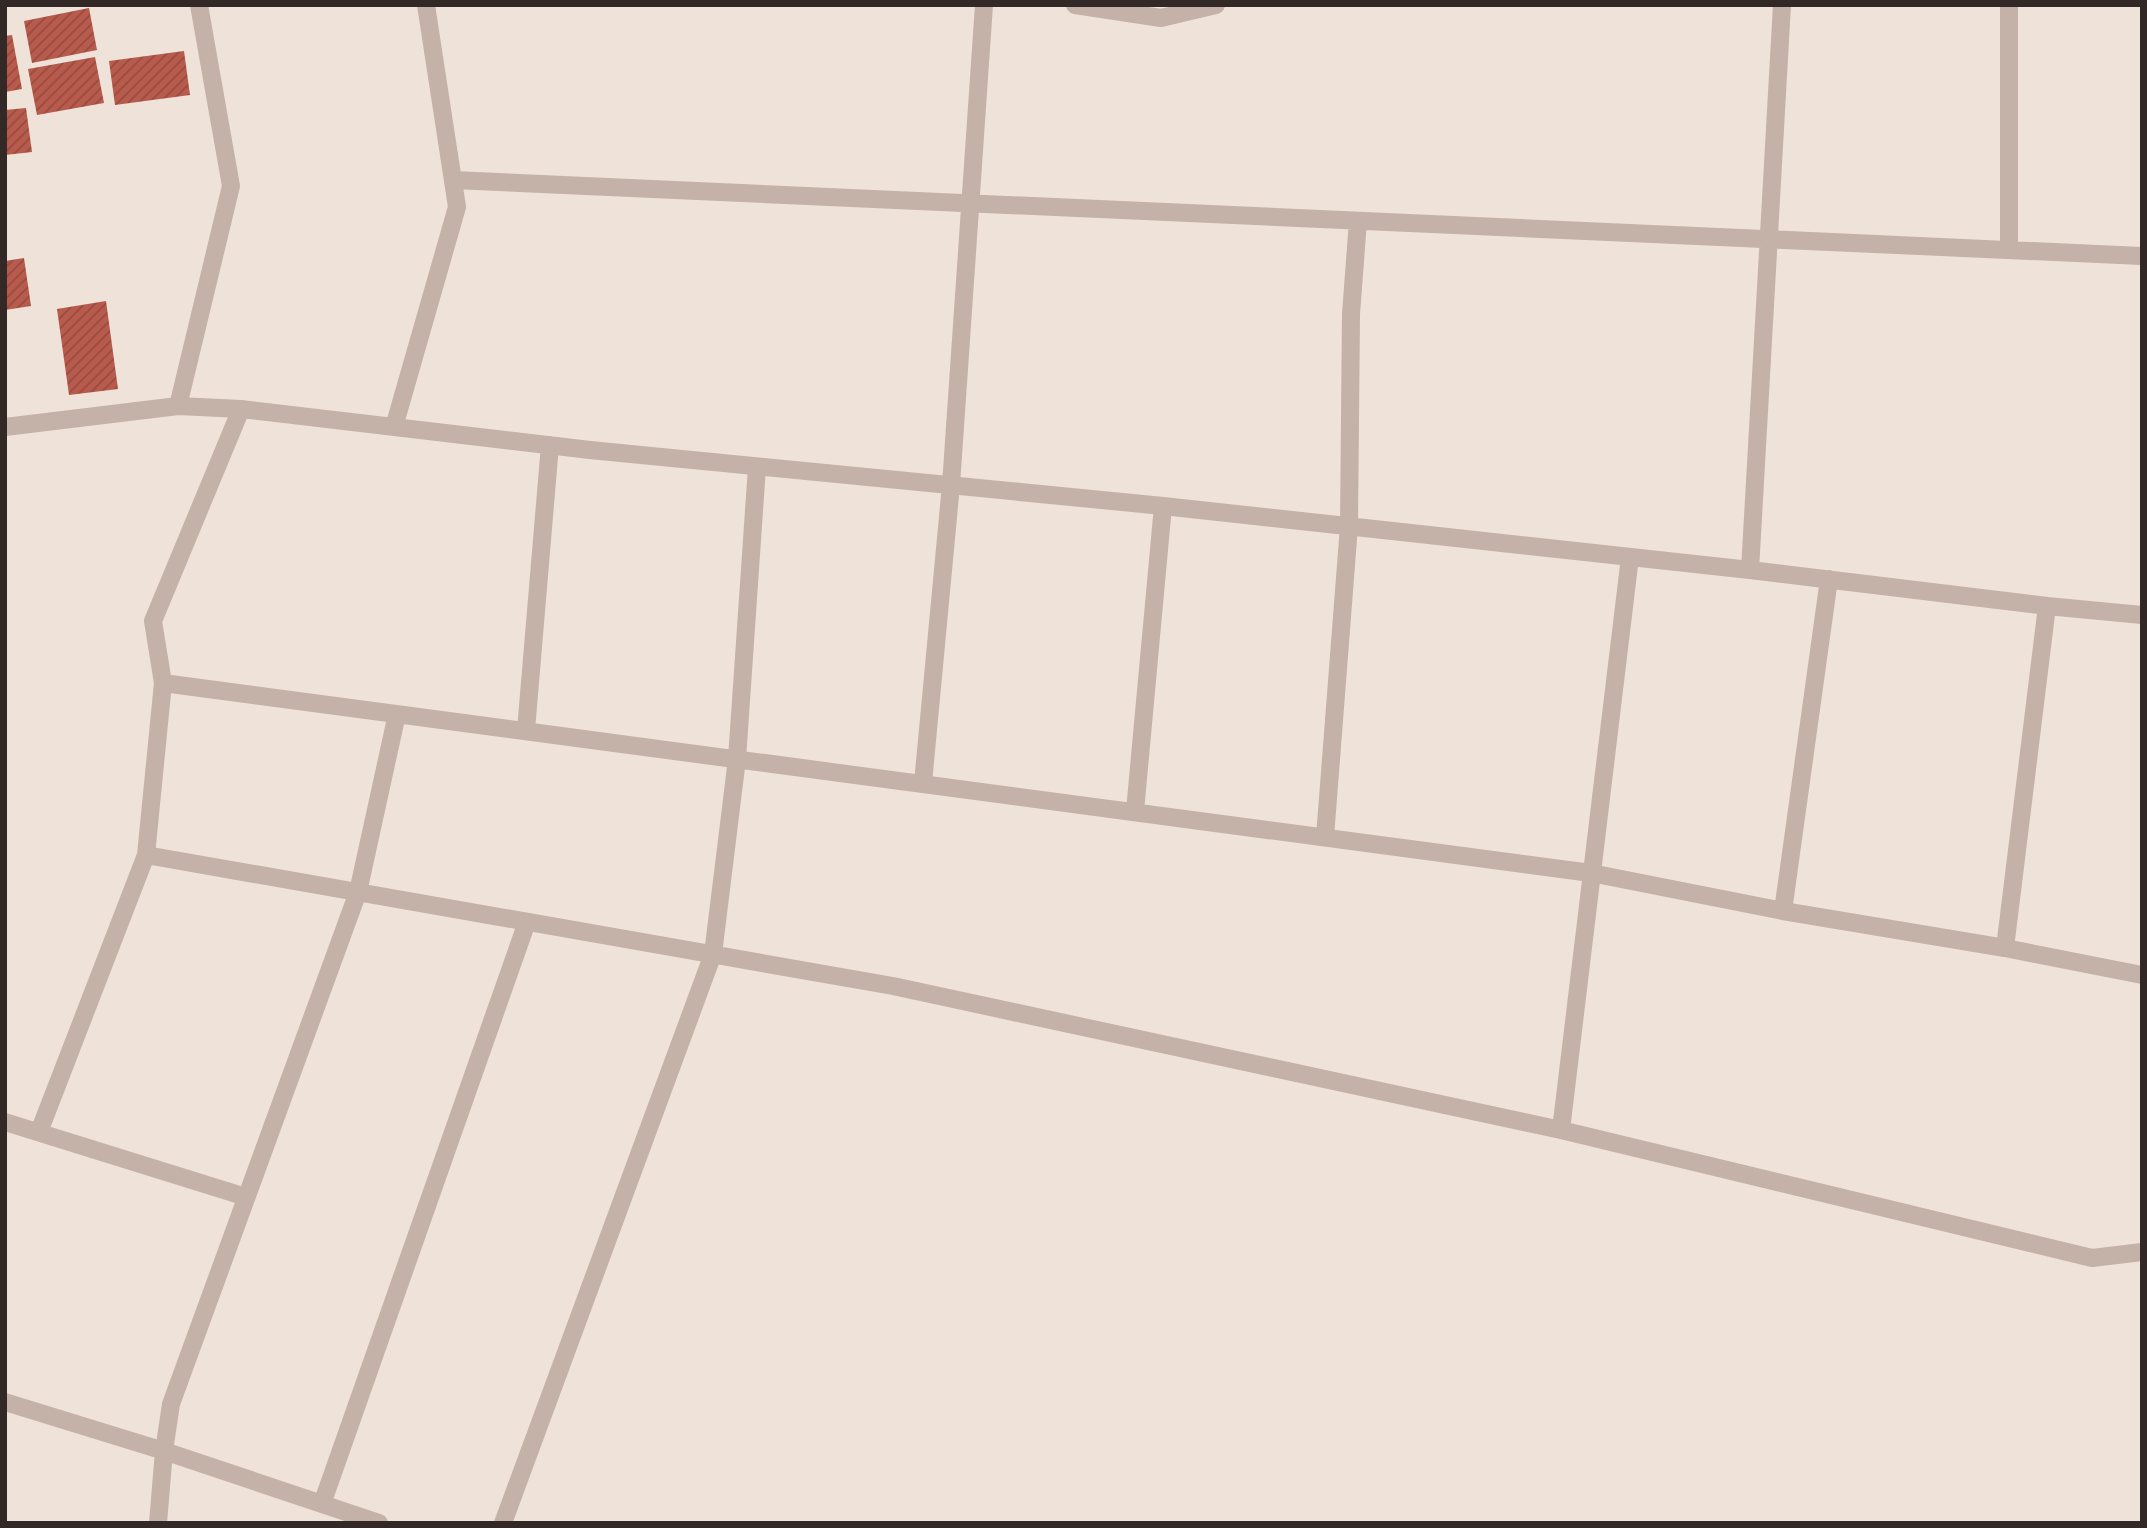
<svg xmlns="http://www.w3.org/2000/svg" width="2147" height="1528" font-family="'Roboto Condensed',sans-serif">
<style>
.building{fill:url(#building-hatch)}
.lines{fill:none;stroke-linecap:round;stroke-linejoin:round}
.street{stroke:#c4b1a7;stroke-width:18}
</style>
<defs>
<pattern id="building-hatch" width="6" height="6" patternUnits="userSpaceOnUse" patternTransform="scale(1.75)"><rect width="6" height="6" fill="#b85b4d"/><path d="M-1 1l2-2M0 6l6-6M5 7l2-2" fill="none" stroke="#964b40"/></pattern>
</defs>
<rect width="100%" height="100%" fill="#eee2d9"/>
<path class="building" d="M 89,8 L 97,50 L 32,63 L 24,21 Z
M 12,35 L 22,89 L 5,92 L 5,36 Z
M 184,51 L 190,95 L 115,105 L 109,61 Z
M 95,57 L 104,103 L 37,115 L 28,69 Z
M 26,108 L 32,152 L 5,155 L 5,110 Z
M 24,258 L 31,306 L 5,310 L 5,261 Z
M 106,301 L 118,389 L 69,395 L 57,309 Z"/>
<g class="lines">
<path class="street" d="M 1075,5 L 1161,18 L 1216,5
M 2009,5 L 2009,250
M 453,180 L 2142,256
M 178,406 L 231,186 L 199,5
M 5,427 L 178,406 L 241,409 L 590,450 L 1163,506 L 1750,570 L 2047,606 L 2142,615
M 394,427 L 457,207 L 426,5
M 1750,570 L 1782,5
M 163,683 L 153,621 L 241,409
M 526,730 L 550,445
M 923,783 L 951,485 L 984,5
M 1135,811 L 1163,506
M 1325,837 L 1349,526 L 1351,314 L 1358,221
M 146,855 L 163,683 L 1591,873 L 1783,911 L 2005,948 L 2142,975
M 1783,911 L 1829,579
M 2005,948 L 2047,606
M 5,1122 L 246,1197
M 1561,1130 L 1630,557
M 39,1132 L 146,855 L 893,986 L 1561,1130 L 2092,1258 L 2142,1252
M 5,1402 L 164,1451 L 379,1523
M 322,1504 L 527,922
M 158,1523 L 164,1451 L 171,1404 L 358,892 L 397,714
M 503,1523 L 713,954 L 737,759 L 757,467"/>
</g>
<rect width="2147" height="1528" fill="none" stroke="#322926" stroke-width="14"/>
</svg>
